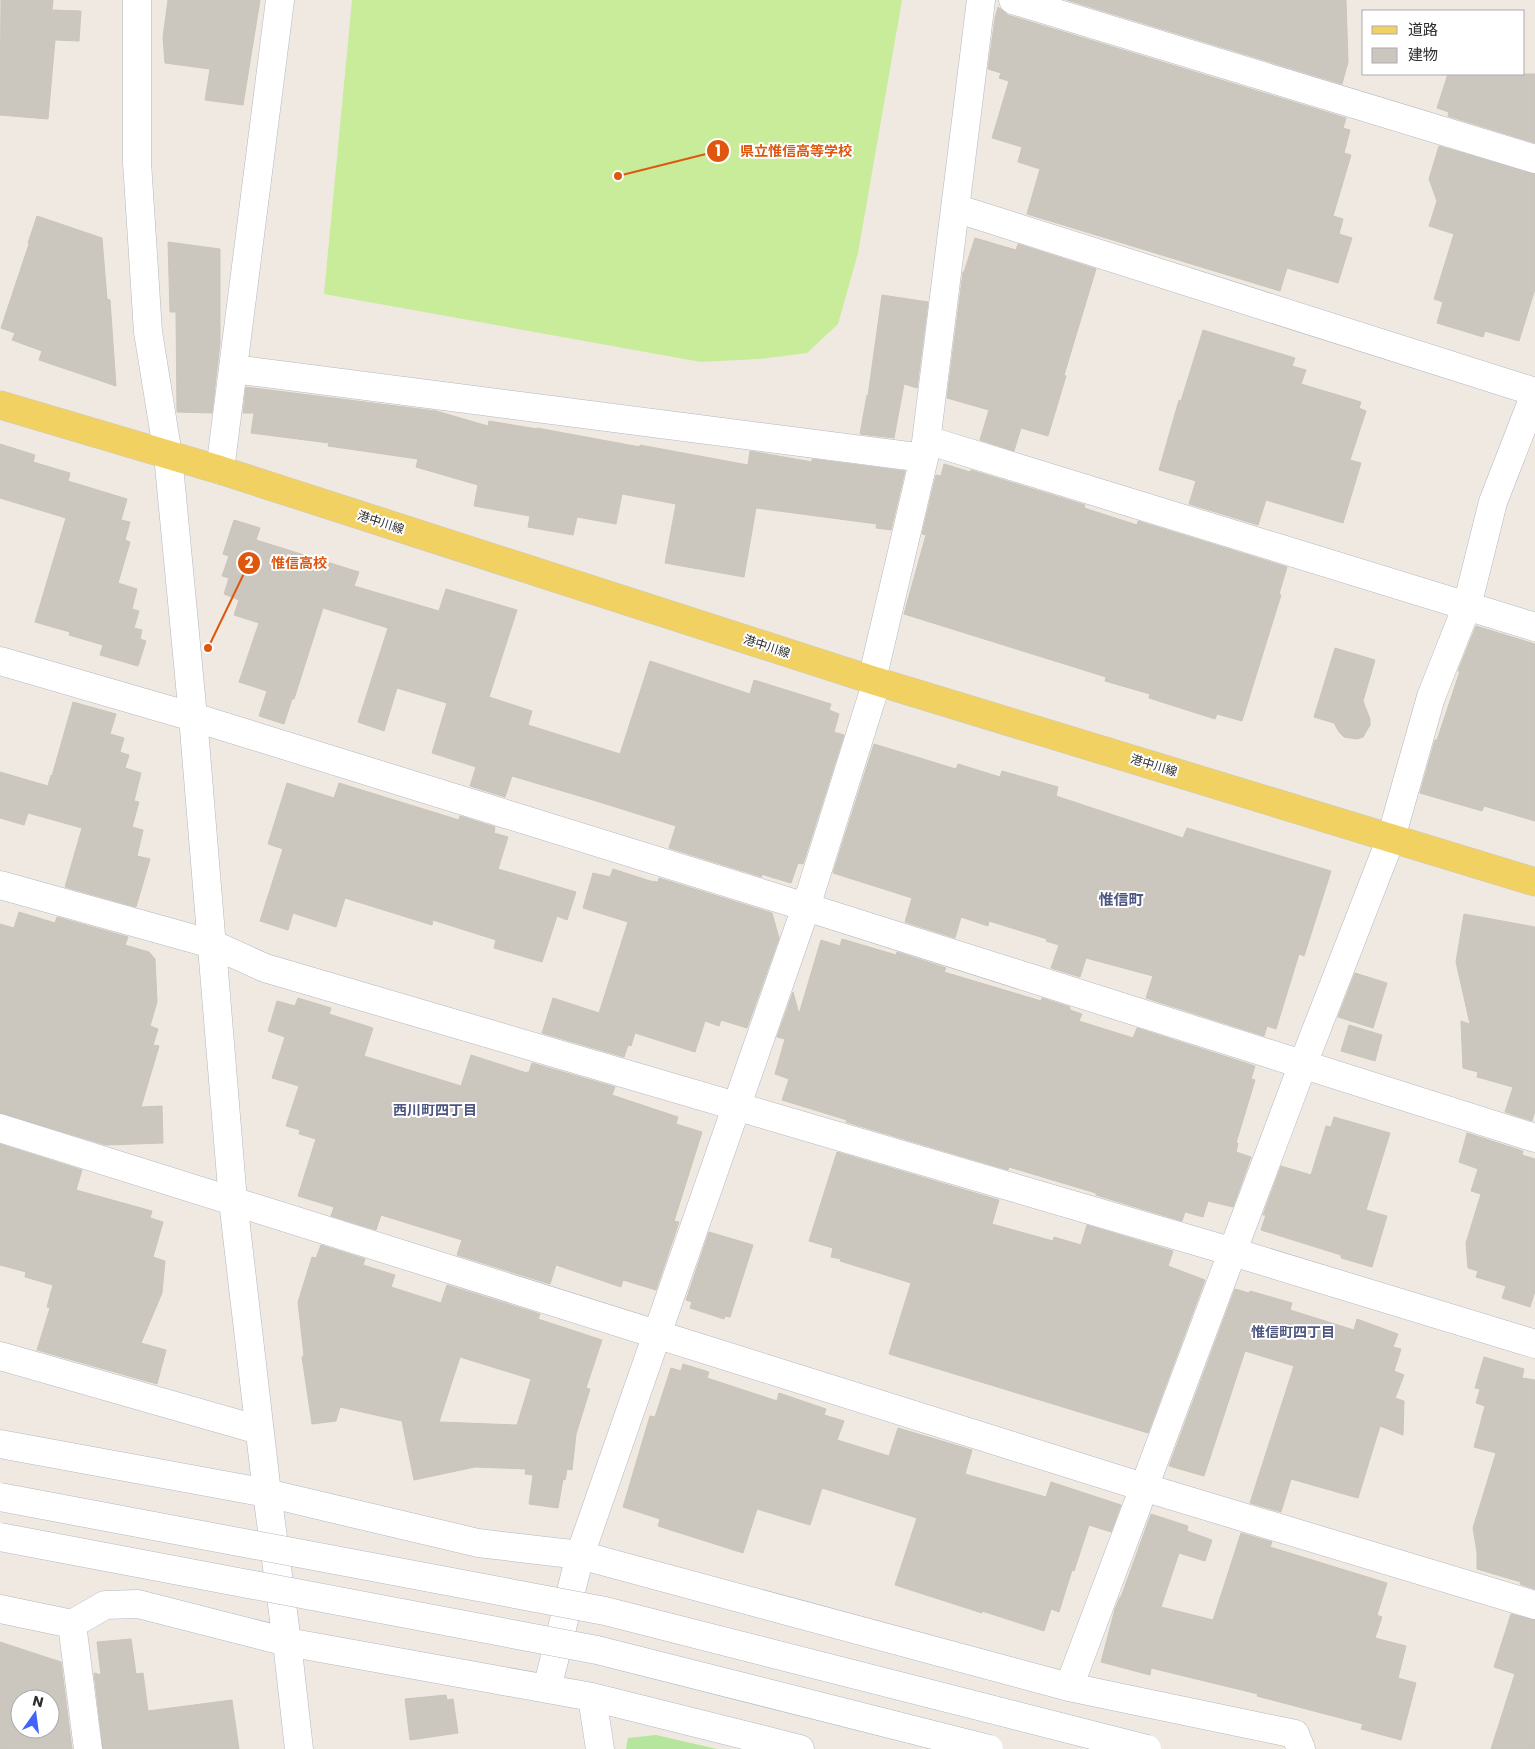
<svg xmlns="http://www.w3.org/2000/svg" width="1535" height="1749" font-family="Poppins,'Noto Sans JP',sans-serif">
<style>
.green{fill:#b6e59e}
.pitch{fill:#c9ec9a}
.building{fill:#cbc7bf;stroke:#cbc5ba;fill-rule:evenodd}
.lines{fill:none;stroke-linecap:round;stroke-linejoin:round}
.minor-casing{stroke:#b4b7c1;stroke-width:29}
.major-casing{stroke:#c9c9c9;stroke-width:29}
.minor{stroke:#fff;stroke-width:28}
.major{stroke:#f2d163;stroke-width:28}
.minor-bridge-casing{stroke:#b4b7c1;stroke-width:29;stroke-linecap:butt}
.minor-bridge{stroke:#fff;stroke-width:28}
.labels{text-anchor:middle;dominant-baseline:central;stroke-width:4;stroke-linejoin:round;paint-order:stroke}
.street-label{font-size:12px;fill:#2e2e2e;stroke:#fff}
.neighbourhood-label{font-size:14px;font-weight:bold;fill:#4d5680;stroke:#fff}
.quarter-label{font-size:15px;font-weight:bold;fill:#4d5680;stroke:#fff}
.leader{fill:none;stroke:#df570e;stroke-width:2}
.callout-dot{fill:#df570e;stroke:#fff;stroke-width:2}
.mark-label{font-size:15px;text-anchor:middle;font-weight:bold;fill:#fff}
.callout-label{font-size:14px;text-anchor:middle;font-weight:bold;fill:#df570e;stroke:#fff;stroke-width:4;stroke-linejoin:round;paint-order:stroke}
</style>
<rect width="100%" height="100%" fill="#efe9e1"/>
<path class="green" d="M 656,1735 L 717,1749 L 626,1749 L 628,1738 Z"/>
<path class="pitch" d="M 352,0 L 902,0 L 858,253 L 838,324 L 807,353 L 759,359 L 701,362 L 324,294 Z"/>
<path class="building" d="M 1,0 L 53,0 L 52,10 L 81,11 L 79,41 L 55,40 L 48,119 L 0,115 Z
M 168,0 L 260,0 L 243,105 L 205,100 L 210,69 L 165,63 L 163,37 Z
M 1067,0 L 1346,0 L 1348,62 L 1342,84 Z
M 998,7 L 1008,15 L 1346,118 L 1343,128 L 1350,130 L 1344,153 L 1351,155 L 1333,216 L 1343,219 L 1339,234 L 1352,238 L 1338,283 L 1287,268 L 1280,291 L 1027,214 L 1040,169 L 1018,162 L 1022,147 L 992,138 L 1009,81 L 999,78 L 1001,73 L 988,69 L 995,18 Z
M 1448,74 L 1535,74 L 1535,143 L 1448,116 L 1449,112 L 1437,108 Z
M 1439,146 L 1535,174 L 1535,289 L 1519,341 L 1485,331 L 1483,337 L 1437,323 L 1443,302 L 1434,299 L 1454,234 L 1429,226 L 1437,201 L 1429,179 Z
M 37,216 L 102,238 L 107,299 L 110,300 L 116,386 L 39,360 L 42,351 L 12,340 L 15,333 L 1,328 L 29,244 L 28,243 Z
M 975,238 L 1016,250 L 1018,244 L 1096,269 L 1064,375 L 1066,376 L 1048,436 L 1021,428 L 1014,451 L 980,440 L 989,410 L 947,398 L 963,272 L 964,272 Z
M 168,242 L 220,249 L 220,343 L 212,413 L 177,412 L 176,312 L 170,312 Z
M 882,295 L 928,302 L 917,388 L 904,384 L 894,438 L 860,434 L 867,395 L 868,396 Z
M 1203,330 L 1295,358 L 1292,366 L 1306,370 L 1301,384 L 1361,402 L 1359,408 L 1366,411 L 1350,460 L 1361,463 L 1343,523 L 1266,500 L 1258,525 L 1189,504 L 1196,481 L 1159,470 L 1179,400 L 1181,401 Z
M 246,387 L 436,411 L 488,426 L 489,421 L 537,429 L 537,428 L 640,447 L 640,445 L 748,465 L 750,451 L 812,462 L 812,459 L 905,471 L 891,530 L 876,528 L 877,524 L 756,508 L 744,577 L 665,563 L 676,504 L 622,494 L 616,524 L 577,517 L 573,535 L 528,527 L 530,516 L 474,506 L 478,485 L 416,467 L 418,459 L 328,446 L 329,443 L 251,433 L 254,413 L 243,413 Z
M 0,444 L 35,455 L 33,462 L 70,473 L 68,481 L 127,499 L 121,520 L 130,522 L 125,540 L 130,542 L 118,583 L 137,589 L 132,609 L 139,611 L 134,628 L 142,630 L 140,639 L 146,641 L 138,666 L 100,655 L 103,645 L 69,635 L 70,632 L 35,622 L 66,518 L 0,498 Z
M 944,464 L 970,472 L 971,470 L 1085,505 L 1084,508 L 1137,525 L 1138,521 L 1287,567 L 1279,594 L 1281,595 L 1242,721 L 1217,714 L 1215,719 L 1149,698 L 1150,694 L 1105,681 L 1106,677 L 904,614 L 926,535 L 922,534 L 936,475 L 941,476 Z
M 234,520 L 260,528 L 256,540 L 359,572 L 354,586 L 439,611 L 446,589 L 517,610 L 489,697 L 532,711 L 528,725 L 620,754 L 650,661 L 750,694 L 754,680 L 831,704 L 829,710 L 839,714 L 834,732 L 844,735 L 803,864 L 798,863 L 791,883 L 761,874 L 762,877 L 669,848 L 676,826 L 593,800 L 512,776 L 505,797 L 470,786 L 476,767 L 432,753 L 447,703 L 397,688 L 384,731 L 358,722 L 388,628 L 323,608 L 294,699 L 292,699 L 284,724 L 259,716 L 267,691 L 239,682 L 259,623 L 234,615 L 239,600 L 224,594 L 229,578 L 222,576 L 229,556 L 223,554 Z
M 1476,626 L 1535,644 L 1535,821 L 1484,806 L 1482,811 L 1420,793 L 1435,740 L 1437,740 L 1460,671 L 1458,671 Z
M 1335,648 L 1375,660 L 1363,701 L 1370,719 L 1370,725 L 1363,737 L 1357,739 L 1344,737 L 1339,732 L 1334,723 L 1314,717 Z
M 73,702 L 116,714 L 110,734 L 124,738 L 120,752 L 129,755 L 125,768 L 141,773 L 134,801 L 139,802 L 132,827 L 143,830 L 137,856 L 150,859 L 136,907 L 65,887 L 82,828 L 28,813 L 24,825 L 0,818 L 0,772 L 48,786 L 51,775 L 52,776 Z
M 874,744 L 956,769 L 958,764 L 1000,777 L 1002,771 L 1058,787 L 1056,796 L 1183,838 L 1187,828 L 1331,871 L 1304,956 L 1299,954 L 1276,1029 L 1267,1026 L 1264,1036 L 1146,998 L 1153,976 L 1086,958 L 1080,977 L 1051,968 L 1059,945 L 1046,941 L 1047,939 L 989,921 L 988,926 L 961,917 L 955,938 L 905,922 L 912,898 L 833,873 Z
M 287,783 L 334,798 L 339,783 L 459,820 L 460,816 L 495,827 L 494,833 L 508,837 L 498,869 L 576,892 L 567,920 L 557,916 L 542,962 L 494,948 L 496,940 L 433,920 L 432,925 L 345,898 L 336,927 L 293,913 L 288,930 L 260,921 L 283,849 L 268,844 Z
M 613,869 L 650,881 L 658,882 L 659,878 L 772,913 L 779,938 L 747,1028 L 721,1020 L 719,1026 L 705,1021 L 695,1052 L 635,1033 L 631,1046 L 628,1045 L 624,1057 L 542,1033 L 553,998 L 599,1013 L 628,922 L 583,908 L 593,873 L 610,877 Z
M 19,912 L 55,923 L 57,917 L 128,937 L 125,945 L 149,952 L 155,959 L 157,1002 L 150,1026 L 158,1029 L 153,1045 L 159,1046 L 141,1107 L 162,1106 L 163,1143 L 106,1145 L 0,1113 L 0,924 L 14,928 Z
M 1464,914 L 1535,927 L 1535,1111 L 1532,1121 L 1505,1112 L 1513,1087 L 1477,1077 L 1478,1072 L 1463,1068 L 1461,1021 L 1470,1024 L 1456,962 Z
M 842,939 L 896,955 L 897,952 L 946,968 L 944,972 L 1041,1001 L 1042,998 L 1070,1007 L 1070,1010 L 1082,1014 L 1079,1021 L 1133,1038 L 1137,1028 L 1255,1066 L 1251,1079 L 1255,1080 L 1236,1143 L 1238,1143 L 1236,1152 L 1251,1157 L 1233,1207 L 1208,1201 L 1203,1217 L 1185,1212 L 1182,1221 L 1096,1195 L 1096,1193 L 1009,1167 L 1008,1170 L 846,1122 L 847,1120 L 782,1100 L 789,1079 L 775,1074 L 785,1039 L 777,1037 L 793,992 L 799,1014 L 821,940 L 840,946 Z
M 1355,973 L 1387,983 L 1373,1028 L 1338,1017 Z
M 298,998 L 331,1008 L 329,1014 L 373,1028 L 364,1056 L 461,1086 L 471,1055 L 527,1073 L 527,1072 L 529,1072 L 532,1063 L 615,1087 L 612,1095 L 678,1117 L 676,1124 L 702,1132 L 674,1221 L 679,1222 L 656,1290 L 623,1280 L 621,1287 L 556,1265 L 550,1284 L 457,1255 L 462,1240 L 381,1215 L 376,1230 L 331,1216 L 334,1207 L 298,1196 L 316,1139 L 299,1134 L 300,1130 L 286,1126 L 299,1086 L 272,1078 L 285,1037 L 268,1031 L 277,1001 L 295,1006 Z
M 1349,1025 L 1382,1035 L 1375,1061 L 1341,1051 Z
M 1334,1117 L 1390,1133 L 1366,1210 L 1387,1216 L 1372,1267 L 1341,1258 L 1341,1255 L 1261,1230 L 1266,1215 L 1263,1215 L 1281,1166 L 1311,1175 L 1326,1126 L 1331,1127 Z
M 1467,1133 L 1523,1151 L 1522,1155 L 1535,1159 L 1535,1291 L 1530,1307 L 1502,1298 L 1506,1286 L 1476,1277 L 1478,1271 L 1468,1268 L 1466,1243 L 1481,1194 L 1471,1191 L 1478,1169 L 1459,1162 Z
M 0,1144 L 82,1170 L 76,1190 L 152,1211 L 150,1218 L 163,1222 L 153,1257 L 165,1261 L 162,1293 L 141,1343 L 166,1350 L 157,1384 L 37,1350 L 50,1308 L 47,1307 L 53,1285 L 25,1277 L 26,1272 L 0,1265 Z
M 837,1152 L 999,1200 L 992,1224 L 1053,1241 L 1054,1237 L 1081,1245 L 1087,1225 L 1173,1251 L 1168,1266 L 1205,1280 L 1148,1433 L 889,1354 L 911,1283 L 840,1261 L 841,1259 L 831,1257 L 833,1248 L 809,1241 Z
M 709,1232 L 753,1245 L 730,1317 L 725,1316 L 724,1319 L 690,1308 L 692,1302 L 686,1300 Z
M 321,1245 L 365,1259 L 363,1265 L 395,1275 L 391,1287 L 441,1303 L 447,1285 L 540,1314 L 538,1319 L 602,1340 L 586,1388 L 590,1389 L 576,1434 L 572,1470 L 567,1469 L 565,1480 L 563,1479 L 558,1508 L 529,1504 L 533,1475 L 525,1474 L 526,1469 L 475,1467 L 414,1480 L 402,1421 L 340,1407 L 336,1421 L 312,1424 L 302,1357 L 304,1356 L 298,1302 L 312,1257 L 316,1258 ZM 460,1357 L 531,1379 L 517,1425 L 439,1422 Z
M 1235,1289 L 1249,1293 L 1250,1291 L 1292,1303 L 1290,1310 L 1354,1330 L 1357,1319 L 1398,1334 L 1393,1347 L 1401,1349 L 1394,1371 L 1404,1375 L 1395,1398 L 1404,1401 L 1403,1435 L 1380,1426 L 1358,1498 L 1291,1479 L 1281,1512 L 1250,1503 L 1294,1366 L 1245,1351 L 1204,1476 L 1169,1466 Z
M 1484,1357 L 1524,1369 L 1522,1378 L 1535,1380 L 1535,1589 L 1520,1584 L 1521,1582 L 1477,1569 L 1477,1552 L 1473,1528 L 1496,1453 L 1474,1447 L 1485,1406 L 1476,1403 L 1480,1389 L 1475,1388 Z
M 683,1364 L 709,1372 L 707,1378 L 777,1401 L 779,1393 L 826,1409 L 824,1415 L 844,1421 L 837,1440 L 889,1456 L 898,1428 L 972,1450 L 965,1474 L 1046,1497 L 1051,1482 L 1121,1505 L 1111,1532 L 1089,1525 L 1074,1571 L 1072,1570 L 1059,1612 L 1051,1609 L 1044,1631 L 982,1611 L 982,1613 L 895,1585 L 917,1518 L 822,1488 L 810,1525 L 757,1509 L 743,1553 L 658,1526 L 660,1519 L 623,1507 L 650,1416 L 655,1417 L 671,1368 L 681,1371 Z
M 1151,1514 L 1188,1526 L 1187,1531 L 1212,1540 L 1205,1561 L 1179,1553 L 1161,1607 L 1213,1620 L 1241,1533 L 1272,1542 L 1270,1547 L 1387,1583 L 1377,1615 L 1382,1617 L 1375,1638 L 1406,1646 L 1398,1678 L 1416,1683 L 1401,1740 L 1361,1729 L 1363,1724 L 1257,1696 L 1258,1694 L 1151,1668 L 1150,1675 L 1101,1662 L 1115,1609 L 1120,1597 L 1121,1597 Z
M 1511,1614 L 1535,1620 L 1535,1749 L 1491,1749 L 1515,1674 L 1494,1667 Z
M 131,1639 L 136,1674 L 143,1673 L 148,1711 L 232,1700 L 239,1749 L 103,1749 L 94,1673 L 101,1675 L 97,1642 Z
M 0,1642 L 61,1662 L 72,1749 L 0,1749 ZM 20,1699 L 50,1699 L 50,1729 L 20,1729 Z
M 446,1695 L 447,1700 L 453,1699 L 458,1733 L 410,1740 L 405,1699 Z"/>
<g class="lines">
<defs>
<path id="minor" d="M 137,0 L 137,162 L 148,332 L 168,455 L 193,717 L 233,1201 L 267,1493 L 287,1642 L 299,1749
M 1013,0 L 1535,159
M 955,208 L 1535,392
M 233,369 L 924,458
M 927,440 L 1535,627
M 220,470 L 280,0
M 0,661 L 193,717 L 806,907 L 1535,1138
M 872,680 L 924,458 L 981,0
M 0,885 L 212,944 L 265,968 L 1233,1252 L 1535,1344
M 0,1128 L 1143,1487 L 1535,1605
M 0,1356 L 259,1430
M 0,1444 L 267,1493 L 478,1543 L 580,1555 L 1069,1687 L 1295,1734 L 1301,1749
M 0,1609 L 72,1624 L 105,1605 L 138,1604 L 287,1642 L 592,1697 L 800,1749
M 72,1624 L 88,1749
M 1069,1687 L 1303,1064 L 1391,838 L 1431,697 L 1467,606 L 1493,502 L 1535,394
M 547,1689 L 580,1555 L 806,907 L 877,681
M 592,1697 L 600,1749"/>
<path id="major" d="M 0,405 L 220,470 L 872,680 L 1535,882"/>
</defs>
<use href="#minor" class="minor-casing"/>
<use href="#major" class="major-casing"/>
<use href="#minor" class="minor"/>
<use href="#major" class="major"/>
<defs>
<path id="minor-bridge" d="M 0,1497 L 605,1611 L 1147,1749
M 0,1537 L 597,1650 L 989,1749"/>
</defs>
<use href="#minor-bridge" class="minor-bridge-casing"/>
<use href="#minor-bridge" class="minor-bridge"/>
</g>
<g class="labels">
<g class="street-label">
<text transform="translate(381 522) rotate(18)">港中川線</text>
<text transform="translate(767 646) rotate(18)">港中川線</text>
<text transform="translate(1154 765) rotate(17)">港中川線</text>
</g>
<g class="neighbourhood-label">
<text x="435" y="1110">西川町四丁目</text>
<text x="1293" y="1332">惟信町四丁目</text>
</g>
<g class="quarter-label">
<text x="1121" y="899">惟信町</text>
</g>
</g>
<path class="leader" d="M618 176L718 151M208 648L249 563"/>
<g class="callout-dot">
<circle cx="618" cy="176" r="5"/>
<circle cx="208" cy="648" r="5"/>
<circle cx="718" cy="151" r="12"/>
<circle cx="249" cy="563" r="12"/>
</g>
<g class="mark-label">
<text x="718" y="156">1</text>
<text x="249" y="568">2</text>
</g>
<g class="callout-label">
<text x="796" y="156">県立惟信高等学校</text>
<text x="299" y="568">惟信高校</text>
</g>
<rect x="1362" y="10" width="162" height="65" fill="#ffffff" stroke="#ababab"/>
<rect x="1372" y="26" width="25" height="8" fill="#f2d163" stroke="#ababab"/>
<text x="1408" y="35" font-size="15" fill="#2e2e2e">道路</text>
<rect x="1372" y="48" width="25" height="15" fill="#cbc7bf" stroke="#ababab"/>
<text x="1408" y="60" font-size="15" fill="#2e2e2e">建物</text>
<g transform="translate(35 1714) rotate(14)"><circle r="24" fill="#ffffff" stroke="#ababab"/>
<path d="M0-4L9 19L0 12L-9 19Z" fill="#4264fb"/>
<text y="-8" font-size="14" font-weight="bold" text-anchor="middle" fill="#2e2e2e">N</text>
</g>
</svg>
